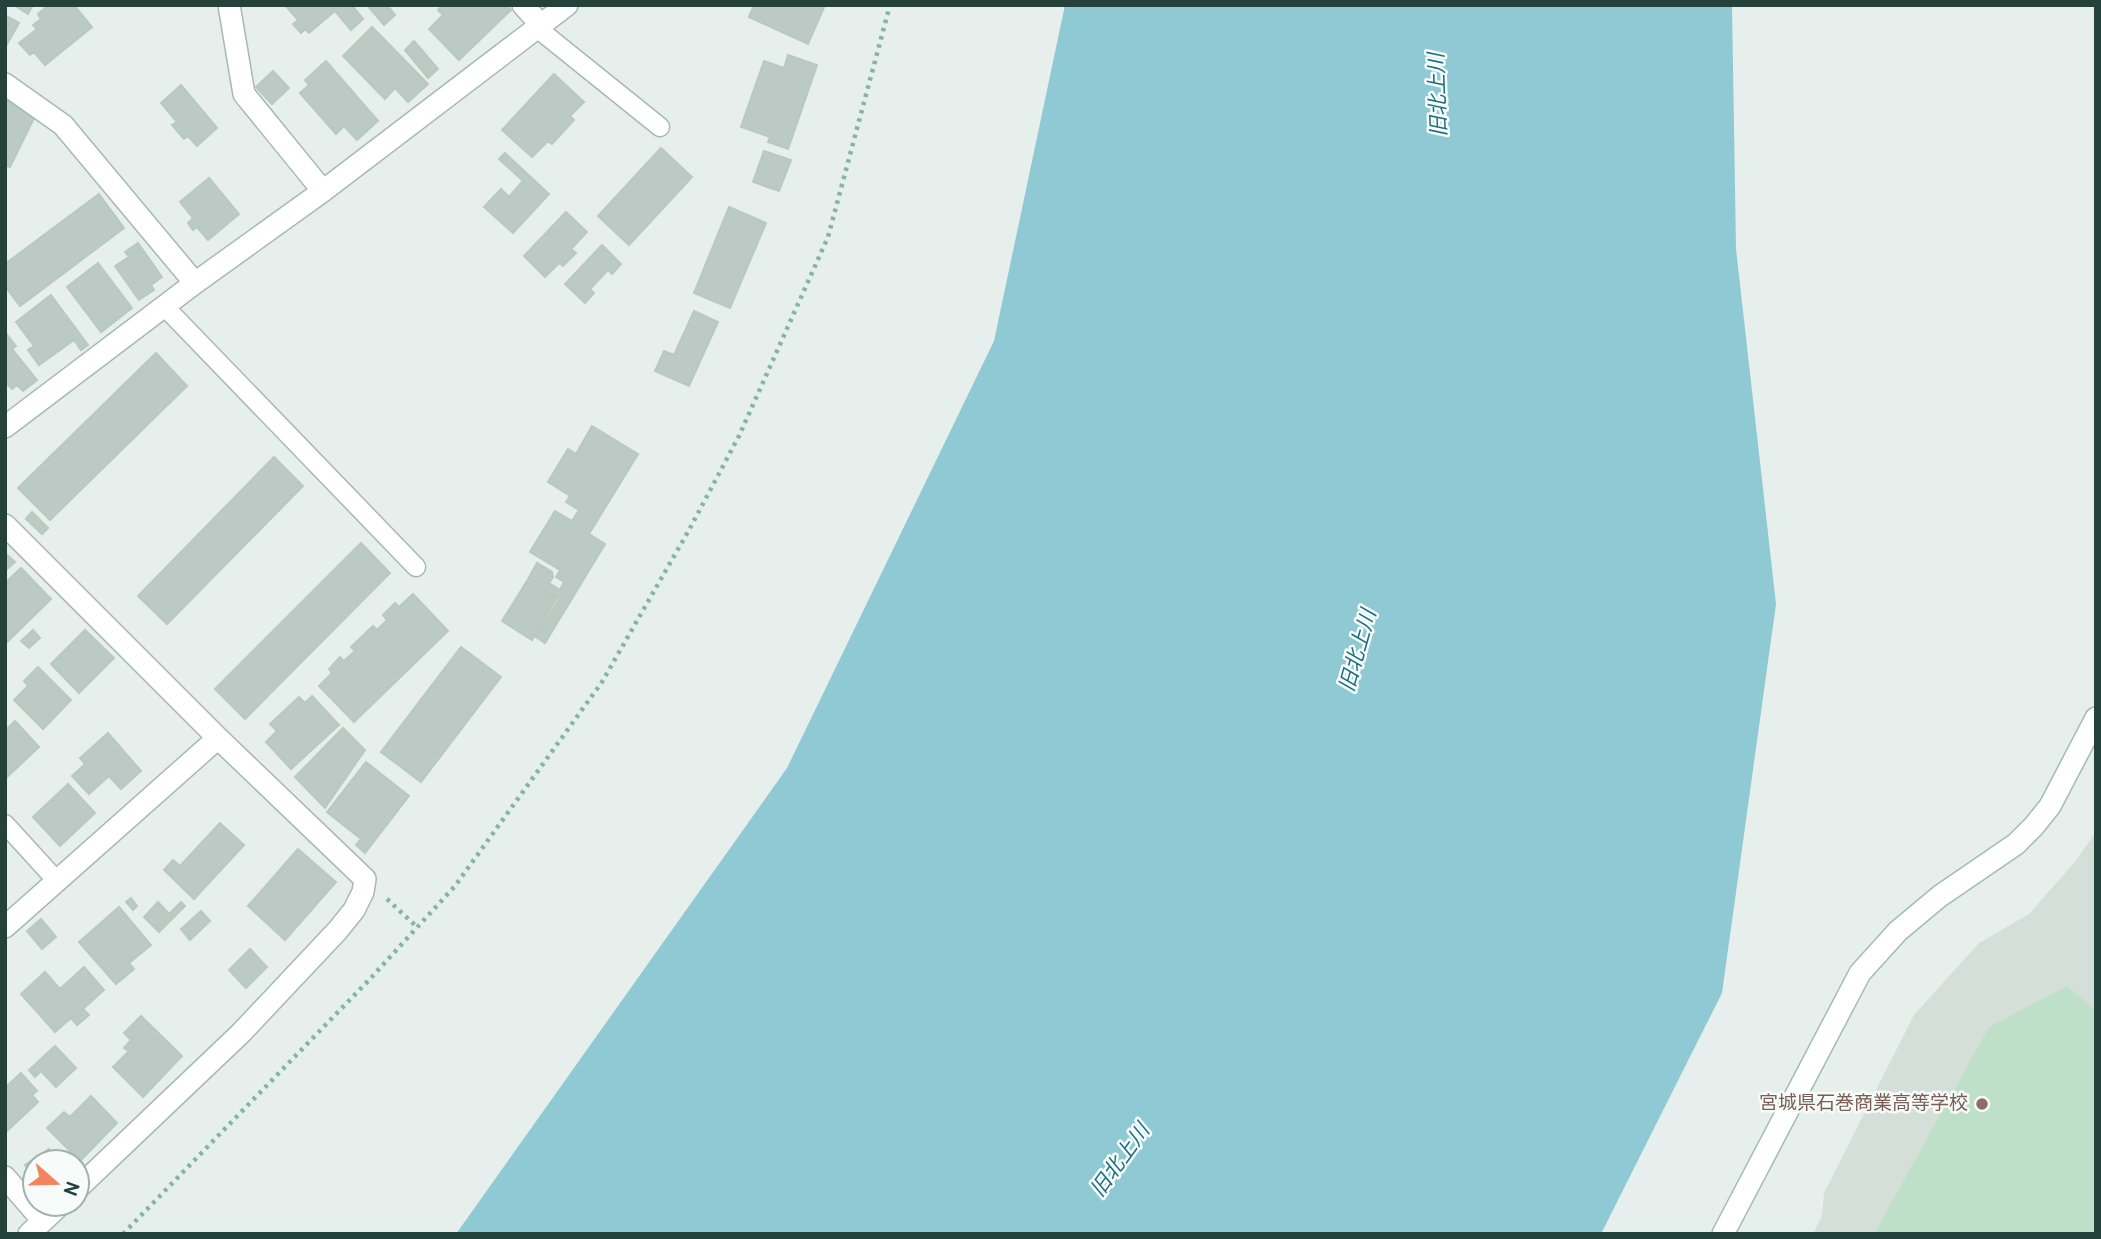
<svg xmlns="http://www.w3.org/2000/svg" width="2101" height="1239" font-family="Overpass,'Noto Sans JP',sans-serif">
<style>
.built{fill:#d4dfda}
.green{fill:#bfe0c8}
.water{fill:#8ec9d4}
.building{fill:#bbcac4;stroke:#b8c9c2;stroke-width:2}
.lines{fill:none;stroke-linecap:round;stroke-linejoin:round}
.lane-casing{stroke:#a8b8b2;stroke-width:21}
.street-casing{stroke:#a8b8b2;stroke-width:24}
.secondary-casing{stroke:#a4bbb3;stroke-width:24}
.path{stroke:#86b3a5;stroke-width:4.5;stroke-dasharray:3.5 5;stroke-linecap:butt}
.lane{stroke:#fff;stroke-width:18}
.street{stroke:#fff;stroke-width:21}
.secondary{stroke:#fff;stroke-width:21}
.education-dot{fill:#8d6e63;stroke:#f7fbf9;stroke-width:2.5}
.labels{text-anchor:middle;dominant-baseline:central;stroke-width:5;stroke-linejoin:round;paint-order:stroke}
.education-label{font-size:19px;fill:#785e54;stroke:#f7fbf9;text-anchor:end}
.water-label{font-size:21px;font-style:italic;fill:#1c6f80;stroke:#f7fbf9}
</style>
<rect width="100%" height="100%" fill="#e6efeb"/>
<path class="built" d="M 2096,832 L 2096,1234 L 1813,1234 L 1822,1216 L 1824,1193 L 1914,1015 L 1979,943 L 2029,914 L 2074,863 Z"/>
<path class="green" d="M 2067,986 L 2096,1010 L 2096,1234 L 1874,1234 L 1989,1027 Z"/>
<path class="water" d="M 1065,5 L 1732,5 L 1736,249 L 1776,604 L 1722,993 L 1601,1234 L 456,1234 L 787,768 L 994,341 Z"/>
<path class="building" d="M 14,5 L 33,5 L 28,14 Z
M 49,5 L 74,5 L 92,27 L 45,65 L 34,52 L 30,55 L 19,43 L 37,29 L 33,25 L 41,19 L 38,14 Z
M 285,5 L 352,5 L 363,19 L 351,30 L 335,11 L 309,33 L 305,29 L 301,33 L 293,24 L 298,20 Z
M 367,5 L 387,5 L 395,15 L 384,25 Z
M 443,5 L 506,5 L 511,10 L 459,60 L 429,29 L 443,15 L 438,10 Z
M 754,5 L 825,5 L 808,44 L 749,17 Z
M 5,15 L 19,23 L 5,48 Z
M 372,27 L 428,84 L 408,102 L 395,88 L 385,99 L 343,56 Z
M 414,41 L 438,69 L 428,78 L 405,50 Z
M 788,55 L 817,65 L 788,149 L 768,142 L 770,137 L 741,127 L 764,61 L 784,68 Z
M 326,61 L 378,121 L 357,140 L 344,126 L 336,134 L 300,93 L 309,85 L 305,80 Z
M 273,71 L 289,88 L 272,104 L 256,87 Z
M 554,74 L 584,102 L 570,116 L 574,120 L 552,144 L 548,141 L 532,157 L 502,130 Z
M 181,85 L 217,128 L 197,146 L 188,136 L 184,139 L 172,125 L 177,122 L 161,103 Z
M 5,99 L 34,118 L 10,167 L 5,165 Z
M 661,148 L 692,177 L 629,245 L 598,216 Z
M 764,151 L 791,160 L 779,191 L 753,182 Z
M 505,153 L 549,194 L 513,233 L 484,207 L 501,189 L 509,197 L 523,181 L 499,159 Z
M 209,178 L 239,214 L 208,240 L 197,227 L 193,230 L 188,223 L 193,218 L 180,202 Z
M 99,194 L 124,228 L 20,306 L 5,286 L 5,264 Z
M 729,207 L 766,223 L 730,308 L 694,293 Z
M 566,212 L 587,232 L 571,249 L 576,253 L 563,266 L 559,263 L 545,277 L 524,256 Z
M 138,243 L 162,277 L 151,285 L 154,290 L 139,300 L 115,266 L 129,257 L 125,252 Z
M 602,245 L 621,264 L 612,274 L 608,270 L 590,289 L 594,293 L 585,303 L 565,284 Z
M 98,263 L 132,308 L 101,332 L 67,287 Z
M 51,295 L 88,345 L 81,350 L 74,340 L 39,365 L 28,350 L 34,346 L 16,322 Z
M 694,311 L 718,322 L 689,386 L 655,371 L 664,351 L 674,355 Z
M 5,332 L 16,346 L 12,349 L 37,380 L 23,391 L 17,385 L 12,389 L 5,381 Z
M 156,353 L 187,386 L 50,520 L 18,488 Z
M 592,426 L 638,454 L 589,534 L 605,544 L 545,643 L 536,637 L 559,599 L 528,579 L 537,563 L 552,572 L 553,577 L 549,583 L 560,590 L 564,582 L 556,577 L 560,570 L 530,552 L 555,511 L 572,521 L 579,510 L 566,502 L 570,496 L 548,482 L 568,449 L 576,454 Z
M 274,457 L 303,486 L 167,624 L 138,596 Z
M 32,512 L 48,528 L 42,534 L 26,519 Z
M 361,543 L 390,573 L 245,719 L 215,689 Z
M 5,553 L 15,562 L 5,571 Z
M 21,568 L 51,599 L 5,644 L 5,583 Z
M 527,581 L 556,599 L 532,640 L 502,621 Z
M 413,594 L 448,631 L 354,722 L 319,686 L 332,673 L 329,669 L 340,657 L 344,661 L 355,651 L 351,647 L 373,626 L 377,630 L 387,620 L 383,615 L 395,603 L 399,607 Z
M 33,630 L 40,638 L 29,648 L 21,641 Z
M 85,630 L 114,658 L 79,693 L 51,664 Z
M 461,647 L 501,677 L 421,782 L 381,752 Z
M 38,667 L 71,700 L 43,729 L 14,700 L 28,686 L 24,681 Z
M 312,696 L 339,725 L 291,769 L 266,742 L 277,731 L 270,724 L 299,697 L 305,703 Z
M 15,721 L 39,747 L 5,779 L 5,731 Z
M 343,728 L 365,750 L 325,808 L 295,777 Z
M 108,733 L 141,771 L 121,789 L 109,776 L 89,794 L 72,776 L 85,764 L 80,758 Z
M 366,762 L 409,796 L 365,853 L 356,845 L 361,839 L 327,812 Z
M 68,784 L 95,813 L 60,846 L 33,817 Z
M 220,823 L 244,845 L 194,899 L 164,870 L 173,860 L 180,866 Z
M 298,849 L 336,882 L 285,940 L 248,906 Z
M 131,898 L 137,906 L 133,910 L 126,902 Z
M 158,902 L 169,914 L 181,902 L 185,906 L 159,932 L 144,917 Z
M 119,907 L 151,945 L 129,963 L 134,969 L 116,984 L 79,942 Z
M 201,911 L 210,921 L 190,940 L 181,929 Z
M 41,919 L 56,937 L 42,949 L 27,931 Z
M 250,949 L 267,967 L 246,988 L 229,970 Z
M 84,967 L 104,990 L 83,1009 L 89,1015 L 77,1025 L 71,1018 L 55,1032 L 21,994 L 45,972 L 60,989 Z
M 141,1016 L 182,1056 L 143,1097 L 113,1067 L 129,1051 L 124,1048 L 131,1040 L 124,1033 Z
M 55,1046 L 76,1068 L 56,1087 L 41,1071 L 35,1077 L 29,1070 Z
M 21,1073 L 37,1091 L 32,1095 L 38,1102 L 7,1131 L 5,1129 L 5,1088 Z
M 91,1096 L 117,1123 L 80,1161 L 47,1128 L 64,1112 L 70,1117 Z
M 49,1149 L 57,1162 L 35,1162 L 35,1180 L 25,1165 Z"/>
<g class="lines">
<defs>
<path id="lane" d="M 537,28 L 660,127
M 164,306 L 416,567
M 5,824 L 57,881"/>
<path id="street" d="M 229,5 L 244,94 L 323,191
M 523,5 L 541,25
M 5,84 L 63,125 L 195,283
M 5,427 L 195,283 L 323,191 L 567,5
M 5,525 L 218,738 L 365,879 L 363,892 L 354,910 L 338,930 L 241,1033 L 77,1189
M 5,927 L 218,738
M 5,1177 L 43,1221
M 29,1234 L 61,1204"/>
<path id="secondary" d="M 1723,1234 L 1860,973 L 1898,931 L 1940,896 L 2016,844 L 2034,826 L 2050,806 L 2096,718"/>
</defs>
<use href="#lane" class="lane-casing"/>
<use href="#street" class="street-casing"/>
<use href="#secondary" class="secondary-casing"/>
<path class="path" d="M 387,899 L 417,927
M 123,1234 L 369,980 L 455,886 L 602,682 L 689,530 L 739,436 L 828,237 L 890,5"/>
<use href="#lane" class="lane"/>
<use href="#street" class="street"/>
<use href="#secondary" class="secondary"/>
</g>
<circle class="education-dot" cx="1982" cy="1104" r="7"/>
<g class="labels">
<g class="education-label">
<text x="1968" y="1104">宮城県石巻商業高等学校</text>
</g>
<g class="water-label">
<text transform="translate(1439 95) rotate(-92)">旧北上川</text>
<text transform="translate(1359 651) rotate(-74)">旧北上川</text>
<text transform="translate(1121 1161) rotate(-54)">旧北上川</text>
</g>
</g>
<rect width="2101" height="1239" fill="none" stroke="#24423a" stroke-width="14"/>
<g transform="translate(56 1183) rotate(110)"><circle r="33" fill="#f7fbf9" stroke="#a3b1ad" stroke-width="2"/>
<path d="M0-5L12 26L0 18L-12 26Z" fill="#f4845f"/>
<text y="-10" font-size="19" font-weight="bold" text-anchor="middle" fill="#24423a">N</text>
</g>
</svg>
